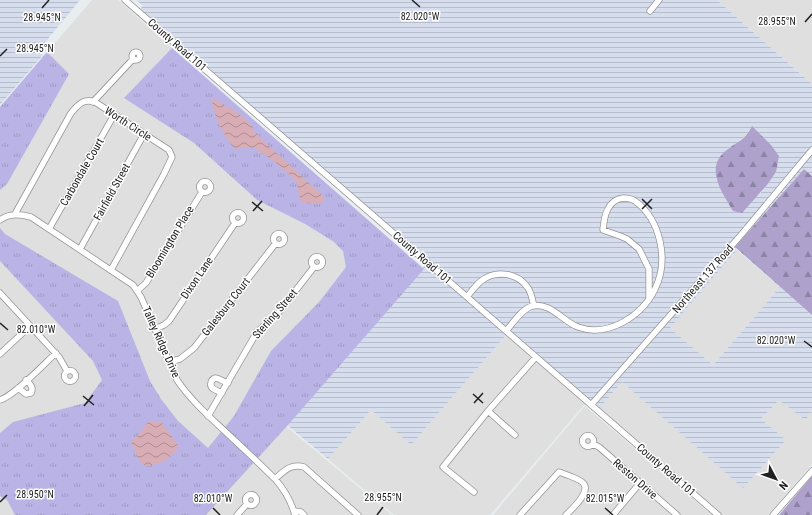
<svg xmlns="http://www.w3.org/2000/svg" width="812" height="515" font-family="'Roboto Condensed',sans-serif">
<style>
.residential{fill:#dedfde}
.farmland{fill:url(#farmland-rules);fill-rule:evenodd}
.grass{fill:url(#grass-tufts)}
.forest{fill:url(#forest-firs)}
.water{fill:url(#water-waves)}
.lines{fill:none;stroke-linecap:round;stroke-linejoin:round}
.minor-casing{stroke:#959595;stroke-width:7}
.minor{stroke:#fff;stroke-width:5.5}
.ticks{fill:none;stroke:#212121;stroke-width:1.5}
.labels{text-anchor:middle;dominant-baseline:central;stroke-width:3;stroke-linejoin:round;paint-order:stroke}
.street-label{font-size:11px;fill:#212121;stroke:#fff}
.ticks-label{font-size:10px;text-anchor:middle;fill:#212121;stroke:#fff;stroke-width:3;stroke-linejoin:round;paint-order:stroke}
</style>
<defs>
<pattern id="farmland-rules" width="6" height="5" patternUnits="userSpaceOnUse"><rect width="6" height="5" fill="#d6dded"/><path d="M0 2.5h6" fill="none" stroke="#b7bdcb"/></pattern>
<pattern id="grass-tufts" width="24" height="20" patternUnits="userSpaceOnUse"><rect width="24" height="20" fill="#b9b4e5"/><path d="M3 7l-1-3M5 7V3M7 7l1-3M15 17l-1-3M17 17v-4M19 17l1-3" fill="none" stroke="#9f9ac4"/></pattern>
<pattern id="forest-firs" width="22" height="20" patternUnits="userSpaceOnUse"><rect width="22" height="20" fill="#aea1cb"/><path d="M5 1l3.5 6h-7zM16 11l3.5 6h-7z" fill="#8d83a4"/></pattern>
<pattern id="water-waves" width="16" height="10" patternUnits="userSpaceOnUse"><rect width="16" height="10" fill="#d9adb5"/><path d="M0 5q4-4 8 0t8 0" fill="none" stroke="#b08c93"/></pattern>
</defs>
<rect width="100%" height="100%" fill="#e8eef0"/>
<path class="residential" d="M 92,0 L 118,0 L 172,48 L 125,98 L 194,143 L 257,200 L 305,224 L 334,242 L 359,251 L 263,407 L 392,515 L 0,515 L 0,107 Z
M 717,0 L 812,0 L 812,84 L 791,65 Z
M 737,250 L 780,287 L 713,365 L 670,328 Z
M 507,334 L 588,405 L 587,406 L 584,405 L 490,515 L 394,515 L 328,459 L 371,410 L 411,445 Z
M 622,382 L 671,423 L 786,440 L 761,419 L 779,399 L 805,420 L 812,412 L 812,464 L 768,515 L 721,515 L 599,409 Z
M 585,406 L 712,515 L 493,515 Z"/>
<path class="farmland" d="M 0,0 L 80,0 L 38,51 L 43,55 L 0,105 Z
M 136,0 L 717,0 L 812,84 L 812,176 L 804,169 L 735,247 L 737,250 L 670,328 L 713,365 L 780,287 L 812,315 L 812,412 L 805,420 L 779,400 L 761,419 L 786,440 L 743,488 L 622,382 L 599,409 L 139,10 L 143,6 ZM 752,126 L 776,172 L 767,185 L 758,196 L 716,179 L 727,149 L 739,142 L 747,134 Z
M 426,264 L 507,334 L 411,445 L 371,410 L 328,459 L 287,425 Z"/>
<path class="grass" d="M 172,48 L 424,269 L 288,425 L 206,515 L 15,515 L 7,500 L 0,496 L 0,433 L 13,422 L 85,403 L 102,380 L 93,361 L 0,261 L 0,228 L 5,234 L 118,301 L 150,381 L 161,399 L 178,421 L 208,448 L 234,416 L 271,351 L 320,301 L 346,267 L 343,251 L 334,242 L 305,224 L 257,200 L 194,143 L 124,98 Z
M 47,52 L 69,74 L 7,184 L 0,190 L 0,107 Z"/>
<path class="forest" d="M 752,126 L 771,145 L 779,156 L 776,172 L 767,185 L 742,213 L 733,211 C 722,192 703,167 728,149 C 740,140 744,141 752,126 Z
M 804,169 L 812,176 L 812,315 L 735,247 Z
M 812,476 L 812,515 L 779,515 Z"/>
<path class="water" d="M 216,99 L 227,108 L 228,106 L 242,116 L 254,128 L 253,131 L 324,197 L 323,202 L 315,204 L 301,202 L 296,181 L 274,161 L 254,148 L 246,147 L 235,149 C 223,135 215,119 212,100 Z
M 156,421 C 159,422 159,421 162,423 C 164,425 178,445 179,447 C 170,459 160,465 145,466 L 139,460 L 131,442 L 141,432 L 147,423 L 151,421 Z"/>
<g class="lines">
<defs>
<path id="minor" d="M 125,0 L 718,515
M 650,11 L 659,0
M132 56a4 4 0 1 1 8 0a4 4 0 1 1-8 0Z
M 93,102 L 133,59
M199.5 187a5.5 5.5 0 1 1 11 0a5.5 5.5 0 1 1-11 0Z
M232.5 218a5.5 5.5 0 1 1 11 0a5.5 5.5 0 1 1-11 0Z
M 15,214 L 71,113 C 78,105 83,98 95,102 L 169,150 L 172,157 L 164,174 L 111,270
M 0,220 C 10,213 20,214 31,217 L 133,285 L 141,297 L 177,380 C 192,402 211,418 230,436 C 245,450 260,464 275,479 C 284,489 291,501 295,515
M 49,229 L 114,115
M273.5 239a5.5 5.5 0 1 1 11 0a5.5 5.5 0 1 1-11 0Z
M 80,249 L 144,134
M311.5 262a5.5 5.5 0 1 1 11 0a5.5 5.5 0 1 1-11 0Z
M 137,291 L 146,283 L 202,192
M 0,293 L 59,357 L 67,371
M 467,297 C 471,292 476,285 481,281 C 496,269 518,273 528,288 C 532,294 532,300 534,306
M 155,329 L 164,325 L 169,321 L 235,223
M 506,331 C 513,323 522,309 532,306 C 551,302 562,321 578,327 C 608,338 642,316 655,289 C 669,261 661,220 635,201 C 632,199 627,198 623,198 C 607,200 604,217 603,230 L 620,236 L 627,239 L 639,249 L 649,269 L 649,297
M 0,354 L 30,326
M 169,362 L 180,359 L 194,348 L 275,244
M64.5 376a5.5 5.5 0 1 1 11 0a5.5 5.5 0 1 1-11 0Z
M 18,388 L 26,394 L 31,393 C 34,387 30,384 26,380
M 222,393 C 218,391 209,389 211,383 C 211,380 213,379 215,378 C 219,378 224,382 228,383
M 0,400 C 14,396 43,365 56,353
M 591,405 L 741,235 L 812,150
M 488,411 L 515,435
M 208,416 L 257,332 L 278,313 L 314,267
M582.5 441a5.5 5.5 0 1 1 11 0a5.5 5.5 0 1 1-11 0Z
M 593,444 L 599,447 L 677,515
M 275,479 C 284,471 291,463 304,467 L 358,515
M 474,492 L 443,467 L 488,411 L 536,357
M245.5 500a5.5 5.5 0 1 1 11 0a5.5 5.5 0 1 1-11 0Z
M 294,511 L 301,512 L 304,515
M 237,515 L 247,504
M 520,515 L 559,472 C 564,474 581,479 584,484 C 590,493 572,509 566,515
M 613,515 L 640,483
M 773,515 L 812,471"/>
</defs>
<use href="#minor" class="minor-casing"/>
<use href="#minor" class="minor"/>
</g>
<path class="ticks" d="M 412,0 L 420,7M 42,8 L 49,0M 805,22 L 812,14M 0,56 L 7,49M 642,199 L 652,209M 252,202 L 263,211M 642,209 L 652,199M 253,211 L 262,201M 0,323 L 8,330M 804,341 L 812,347M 473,394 L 483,403M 83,396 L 94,405M 474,403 L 483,393M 84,406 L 93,395M 0,502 L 7,495M 213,508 L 220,515M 605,508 L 613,515M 377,515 L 383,507"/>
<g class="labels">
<g class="street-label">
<text transform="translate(177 45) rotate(41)">County Road 101</text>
<text transform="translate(128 124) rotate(33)">Worth Circle</text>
<text transform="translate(82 172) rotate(-60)">Carbondale Court</text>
<text transform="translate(112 192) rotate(-61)">Fairfield Street</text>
<text transform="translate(170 242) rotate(-59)">Bloomington Place</text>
<text transform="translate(422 258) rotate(41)">County Road 101</text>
<text transform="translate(197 278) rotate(-56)">Dixon Lane</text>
<text transform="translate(703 279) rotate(-49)">Northeast 137 Road</text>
<text transform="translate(226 307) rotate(-52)">Galesburg Court</text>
<text transform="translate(275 314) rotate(-49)">Sterling Street</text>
<text transform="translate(161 342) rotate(66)">Talley Ridge Drive</text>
<text transform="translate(666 470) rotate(41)">County Road 101</text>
<text transform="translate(635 479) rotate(41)">Reston Drive</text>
</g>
</g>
<g class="ticks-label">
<text x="420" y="20">82.020°W</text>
<text x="42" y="21">28.945°N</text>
<text x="777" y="25">28.955°N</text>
<text x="35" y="52">28.945°N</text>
<text x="36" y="333">82.010°W</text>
<text x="776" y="344">82.020°W</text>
<text x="35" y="498">28.950°N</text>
<text x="383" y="501">28.955°N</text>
<text x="213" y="502">82.010°W</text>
<text x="605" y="502">82.015°W</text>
</g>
<g transform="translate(776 479) rotate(131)" stroke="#ffffff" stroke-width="3" paint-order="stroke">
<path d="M0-3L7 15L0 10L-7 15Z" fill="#212121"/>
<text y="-6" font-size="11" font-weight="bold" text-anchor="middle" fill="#212121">N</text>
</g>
</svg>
